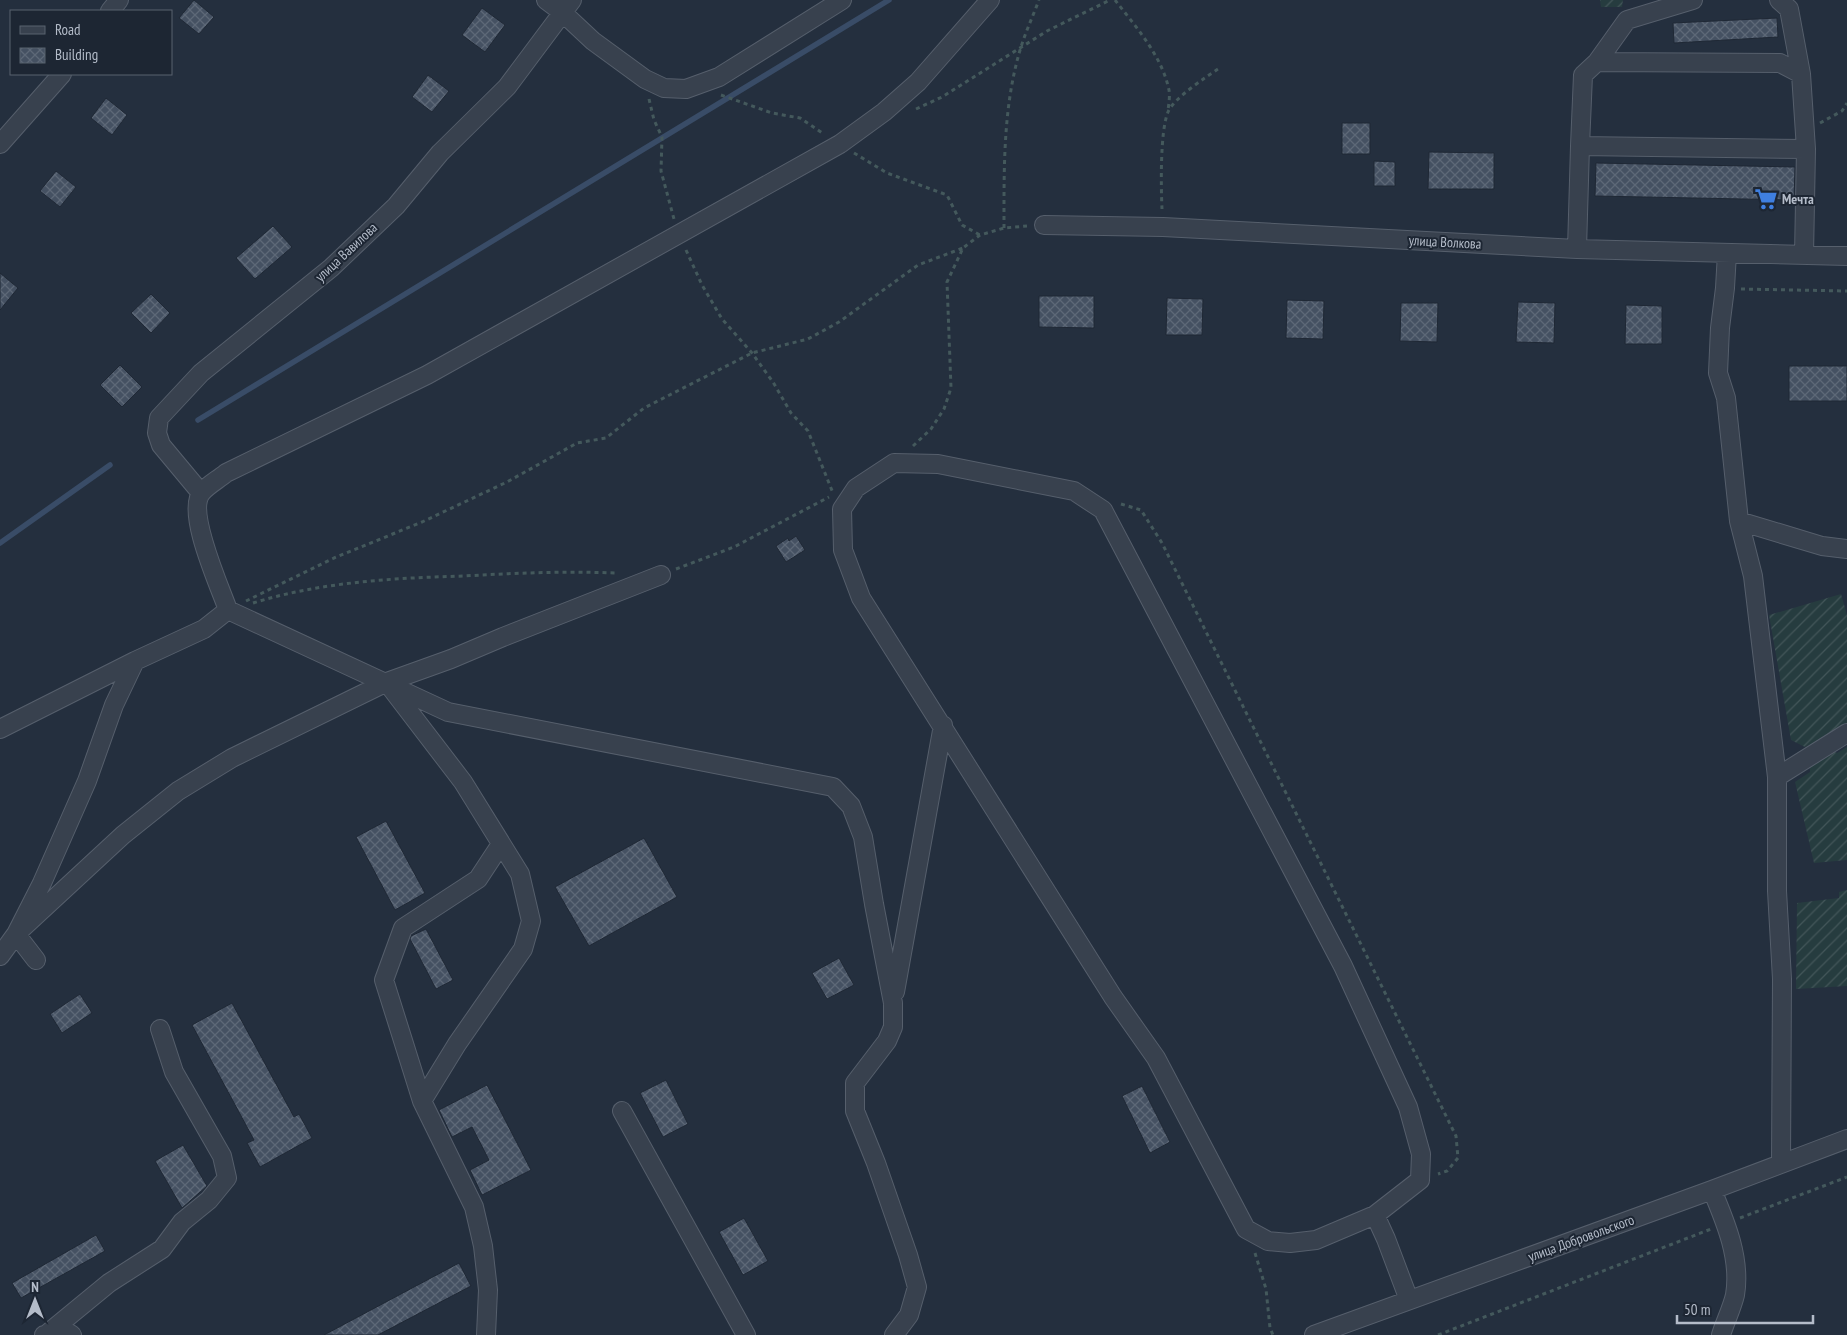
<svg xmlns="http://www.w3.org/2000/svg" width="1847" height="1335" font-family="'PT Sans Narrow',sans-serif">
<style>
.garden{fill:url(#garden-furrows)}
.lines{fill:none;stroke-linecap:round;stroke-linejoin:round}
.stream{stroke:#394c67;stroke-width:5.5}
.building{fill:url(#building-cross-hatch);stroke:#1f2835}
.minor-casing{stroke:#565f6c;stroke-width:20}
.path{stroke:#44595c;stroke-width:3;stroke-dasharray:4 4;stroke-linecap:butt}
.minor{stroke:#38414e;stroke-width:18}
.labels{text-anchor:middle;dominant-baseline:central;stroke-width:4;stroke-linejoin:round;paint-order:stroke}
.poi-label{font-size:14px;font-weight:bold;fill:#b4bcc9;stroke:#1d2633;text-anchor:start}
.street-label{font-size:14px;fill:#b4bcc9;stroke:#1d2633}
</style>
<defs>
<pattern id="garden-furrows" width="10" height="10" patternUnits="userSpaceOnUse" patternTransform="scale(1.25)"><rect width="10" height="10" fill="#263c3f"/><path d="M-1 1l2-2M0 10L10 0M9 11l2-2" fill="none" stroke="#435659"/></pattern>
<pattern id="building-cross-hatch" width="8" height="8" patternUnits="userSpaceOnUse" patternTransform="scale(1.25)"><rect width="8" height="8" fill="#455162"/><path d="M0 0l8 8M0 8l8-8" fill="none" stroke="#5d6877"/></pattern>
</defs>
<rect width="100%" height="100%" fill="#242f3e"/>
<path class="garden" d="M 1600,0 L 1623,0 L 1622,7 L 1601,7 Z
M 1841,594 L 1847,615 L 1847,726 L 1837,733 L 1805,747 L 1791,740 L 1769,615 Z
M 1847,747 L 1847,860 L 1814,863 L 1795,782 L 1810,772 L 1810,767 L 1833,751 L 1837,753 Z
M 1847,890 L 1847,986 L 1796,989 L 1797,903 L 1839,898 L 1839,892 Z"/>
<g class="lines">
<path class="stream" d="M 198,420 L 889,0
M 0,543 L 110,465"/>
</g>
<path class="building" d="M 194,0 L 214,17 L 199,34 L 179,18 Z
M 482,8 L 505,25 L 485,52 L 462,35 Z
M 1777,18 L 1778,37 L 1674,43 L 1673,23 Z
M 428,75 L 449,91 L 432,112 L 412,97 Z
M 106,98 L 127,115 L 112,135 L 91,118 Z
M 1342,123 L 1370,123 L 1370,154 L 1342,154 Z
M 1429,152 L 1494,153 L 1494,189 L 1428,189 Z
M 1374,161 L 1395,162 L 1395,186 L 1374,186 Z
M 1596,163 L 1795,167 L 1794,200 L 1595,196 Z
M 56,171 L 76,187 L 60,207 L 40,191 Z
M 273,226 L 292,247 L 255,279 L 236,258 Z
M 0,273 L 18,288 L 0,310 Z
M 151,294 L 170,313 L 151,333 L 131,313 Z
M 1039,296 L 1094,296 L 1094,328 L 1039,327 Z
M 1167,298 L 1203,299 L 1202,335 L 1166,335 Z
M 1287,300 L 1324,301 L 1323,339 L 1286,338 Z
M 1518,302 L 1555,303 L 1554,343 L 1516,342 Z
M 1401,303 L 1438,303 L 1437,342 L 1400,341 Z
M 1626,305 L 1662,306 L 1662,344 L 1625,344 Z
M 120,365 L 142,387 L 122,407 L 100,385 Z
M 1789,366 L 1847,366 L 1847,401 L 1789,401 Z
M 796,536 L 805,550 L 786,562 L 776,546 L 788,538 L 789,541 Z
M 386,821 L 425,893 L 395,910 L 356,837 Z
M 644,838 L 677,897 L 589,946 L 555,887 Z
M 426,929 L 453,980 L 436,989 L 410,939 L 411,936 Z
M 839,958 L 854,985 L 827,999 L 812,973 Z
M 80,994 L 92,1013 L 62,1033 L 50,1014 Z
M 232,1003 L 294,1117 L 299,1114 L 312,1138 L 260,1167 L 247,1143 L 254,1140 L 192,1025 Z
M 666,1080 L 688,1124 L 663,1137 L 640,1093 Z
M 487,1085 L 531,1170 L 482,1195 L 470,1170 L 489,1160 L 472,1127 L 452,1137 L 439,1110 Z
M 1142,1086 L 1170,1142 L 1150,1153 L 1122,1096 Z
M 183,1145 L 207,1186 L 182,1208 L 155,1161 Z
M 744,1218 L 768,1261 L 743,1275 L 719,1232 Z
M 96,1235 L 105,1251 L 21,1298 L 12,1283 Z
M 459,1263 L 471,1286 L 378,1335 L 324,1335 Z"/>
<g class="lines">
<defs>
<path id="minor" d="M 546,0 L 562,12 L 593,41 L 645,79 L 664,88 L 686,89 L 719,77 L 842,0
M 1779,0 L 1789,9 L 1801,74
M 110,11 L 119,0
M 1597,62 L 1627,20 L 1693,0
M 0,144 L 62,74
M 1580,146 L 1583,75 L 1597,62 L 1780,63 L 1801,74 L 1806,149
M 1044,225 L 1163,227 L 1577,249 L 1847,256
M 1577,249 L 1580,146 L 1806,149 L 1804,255
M 1727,253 L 1725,288 L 1720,328 L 1718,373 L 1726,398 L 1739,521 L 1753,576 L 1777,777
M 894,463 L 938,464 L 1074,491 L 1103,510 L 1343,966 L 1408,1107 L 1421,1154 L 1420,1180 L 1375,1215 L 1316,1240 L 1290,1243 L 1268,1241 L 1246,1229 L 1156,1058 L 1113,997 L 861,598 L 843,550 L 842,509 L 856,488 Z
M 201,493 L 161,445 L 157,433 L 159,418 L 201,373 L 331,268 L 396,206 L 440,153 L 507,87 L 572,0
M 1739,521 L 1822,546 L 1847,549
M 388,684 L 463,782 L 520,874 L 531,921 L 523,949 L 457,1044 L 422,1101
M 0,729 L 135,661 L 204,629 L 228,610
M 0,956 L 16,934 L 42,883 L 87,781 L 114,705 L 135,661
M 36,960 L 16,934 L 123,835 L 178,791 L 232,758 L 387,682 L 451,659 L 503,637 L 661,575
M 895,992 L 943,725
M 622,1111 L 746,1335
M 1781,1164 L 1782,979 L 1777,891 L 1777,777 L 1847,733
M 1712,1190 C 1726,1223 1741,1259 1735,1295 C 1732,1308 1725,1322 1721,1335
M 1375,1215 L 1386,1239 L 1409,1300
M 47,1334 L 109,1283 L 162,1249 L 182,1222 L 209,1200 L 227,1178 L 222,1156 L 174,1072 L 160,1029
M 44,1335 L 69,1333 L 72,1335
M 486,1335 L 488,1290 L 483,1246 L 474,1207 L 422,1101 L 384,980 L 403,928 L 478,879 L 501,844
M 894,1335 L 909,1315 L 917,1287 L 908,1255 L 876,1163 L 855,1111 L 855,1083 L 887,1041 L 893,1027 L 893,1003 L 874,904 L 863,837 L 851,806 L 833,787 L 448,712 L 228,610 C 220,587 185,511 202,492 C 208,485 219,479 226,473 L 427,375 L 840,144 L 884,112 L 918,82 L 990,0
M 1314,1335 L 1712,1190 L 1847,1139"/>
</defs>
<use href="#minor" class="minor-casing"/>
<path class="path" d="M 1115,0 C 1136,27 1162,56 1169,90 C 1170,96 1169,103 1168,110
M 721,95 L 772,113 L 800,118 L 824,134
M 649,99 L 654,120 L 662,137 L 661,171 L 674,219
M 916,109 L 942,97 L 1047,31 L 1110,0
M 1820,123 L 1842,111 L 1847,103
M 854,153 L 887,173 L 947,195 L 962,225 L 980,235
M 1162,209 C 1161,187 1160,131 1168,112 C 1174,98 1206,77 1218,69
M 1004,228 C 1004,167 1003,105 1021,47 C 1026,31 1033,16 1039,0
M 686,250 L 702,285 L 722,319 L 752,353 L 773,382 L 791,413 L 808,431 L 833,493
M 1741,289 L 1847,291
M 913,446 L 931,429 L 944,409 L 951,388 L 947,282 L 963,248 L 980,235 L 1004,228 L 1027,226
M 1121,504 L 1141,510 L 1162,543 L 1456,1136 L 1458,1158 L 1447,1171 L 1438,1174
M 676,569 L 734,547 L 829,497
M 246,601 L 334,558 L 422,522 L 507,482 L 577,443 L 606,438 L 644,408 L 752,353 L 808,339 L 839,322 L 918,265 L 963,248
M 253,603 C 321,582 393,578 464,576 C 515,573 565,571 616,573
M 1740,1218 L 1847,1177
M 1255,1253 L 1266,1289 L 1270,1328 L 1273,1335
M 1438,1335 L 1711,1229"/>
<use href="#minor" class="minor"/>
</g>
<defs>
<symbol id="supermarket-bare" viewBox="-9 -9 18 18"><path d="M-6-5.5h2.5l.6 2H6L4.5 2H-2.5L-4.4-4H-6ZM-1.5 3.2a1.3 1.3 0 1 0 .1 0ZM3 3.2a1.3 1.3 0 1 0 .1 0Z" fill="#3f7fe0" stroke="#1d2633" stroke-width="2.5" paint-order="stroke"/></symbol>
</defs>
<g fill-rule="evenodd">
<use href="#supermarket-bare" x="1750" y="183" width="32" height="32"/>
</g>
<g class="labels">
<g class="poi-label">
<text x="1782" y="199">Мечта</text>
</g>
<g class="street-label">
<text transform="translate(1445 242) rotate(3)">улица Волкова</text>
<text transform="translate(346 252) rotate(-43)">улица Вавилова</text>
<text transform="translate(1581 1238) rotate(-20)">улица Добровольского</text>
</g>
</g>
<rect x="10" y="10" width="162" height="65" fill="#1d2633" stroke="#59626f"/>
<rect x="20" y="26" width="25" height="8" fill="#38414e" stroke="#59626f"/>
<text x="55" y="35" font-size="15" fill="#b4bcc9">Road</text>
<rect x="20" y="48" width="25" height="15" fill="url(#building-cross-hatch)" stroke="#59626f"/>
<text x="55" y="60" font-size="15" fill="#b4bcc9">Building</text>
<g transform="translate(35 1300)" stroke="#1d2633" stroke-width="4" paint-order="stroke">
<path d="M0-4L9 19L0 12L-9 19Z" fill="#b4bcc9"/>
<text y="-8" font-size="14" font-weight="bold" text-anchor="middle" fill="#b4bcc9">N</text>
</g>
<path d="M1677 1315v8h136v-8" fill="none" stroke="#b4bcc9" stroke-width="2.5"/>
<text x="1684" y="1315" font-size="15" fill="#b4bcc9" stroke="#1d2633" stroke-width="4" paint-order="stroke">50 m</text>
</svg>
